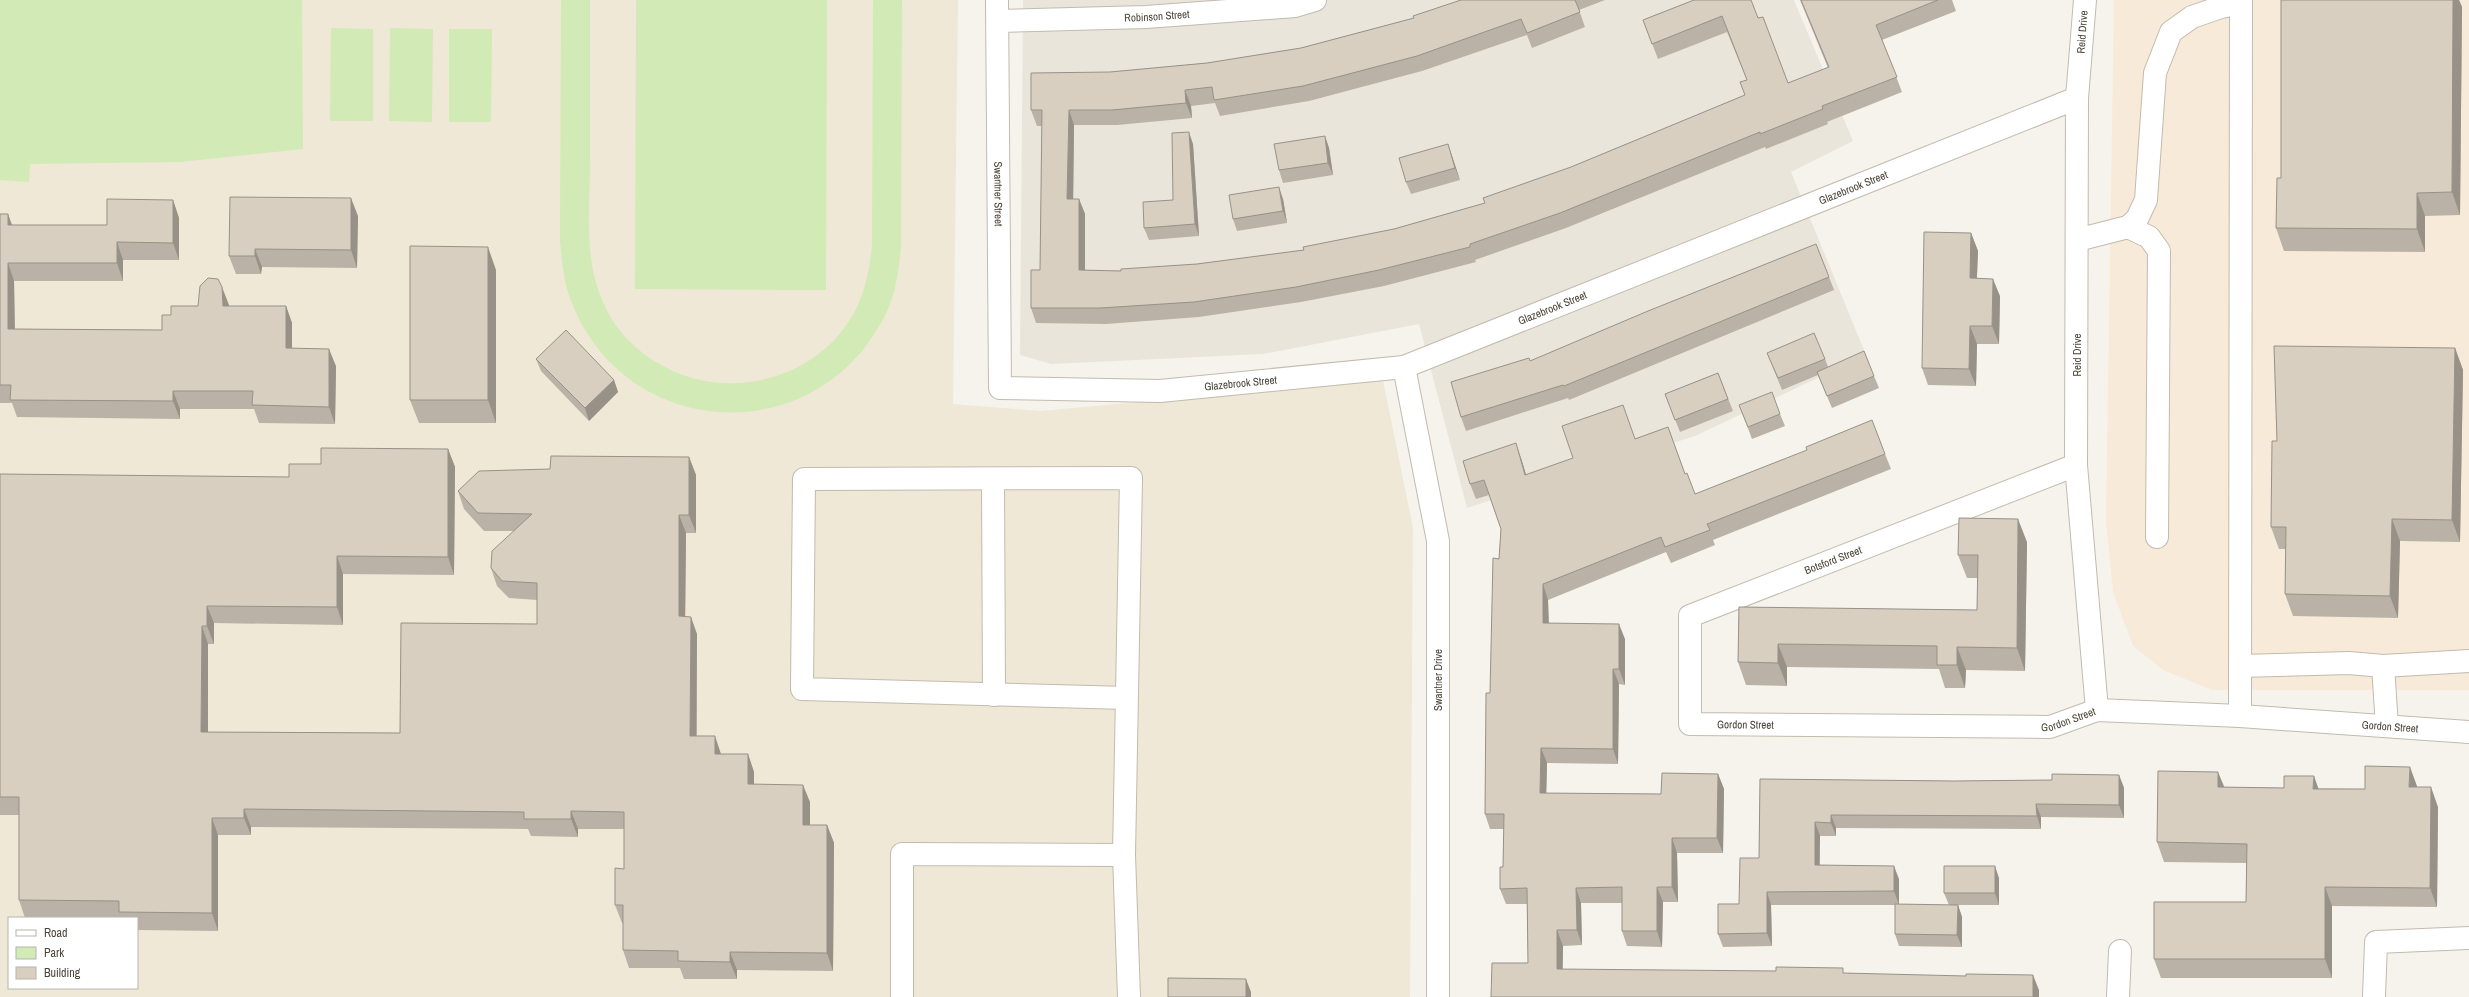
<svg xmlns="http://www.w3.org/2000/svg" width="2469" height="997" font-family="'Archivo Narrow',sans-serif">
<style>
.residential{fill:#eae5da}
.commercial{fill:#f7ead8}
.education{fill:#efe8d6;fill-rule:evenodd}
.green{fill:#d2eab5}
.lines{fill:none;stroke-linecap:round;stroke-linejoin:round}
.minor-casing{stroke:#c2bbae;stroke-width:24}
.minor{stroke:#fff;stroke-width:22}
.wall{fill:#bab2a6}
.shaded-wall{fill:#979187}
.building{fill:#d8cfc1;stroke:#979187}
.labels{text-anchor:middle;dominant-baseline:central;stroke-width:4;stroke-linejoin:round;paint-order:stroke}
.street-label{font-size:11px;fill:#4b4439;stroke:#fff}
</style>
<rect width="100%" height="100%" fill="#f6f3ec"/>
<path class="residential" d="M 1023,0 L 1794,0 L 1853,141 L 1791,172 L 1866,355 L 1695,436 L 1467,508 L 1419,324 L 1263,354 L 1051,364 L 1020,355 Z"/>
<path class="commercial" d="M 2114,0 L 2469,0 L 2469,690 L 2212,690 L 2163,670 L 2133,646 L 2113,592 L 2106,520 Z"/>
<path class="education" d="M 0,0 L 958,0 L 953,404 L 1040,411 L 1383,380 L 1413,528 L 1410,997 L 0,997 ZM 9,918 L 137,918 L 137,988 L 9,988 Z"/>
<path class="green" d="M 0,0 L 302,0 L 303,149 L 180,162 L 30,164 L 29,182 L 0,180 Z
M 561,0 L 590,0 C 590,54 590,108 590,162 C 590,209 583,260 604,304 C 614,328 634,349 656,362 C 724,405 821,381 857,307 C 866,287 870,267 872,244 L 873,0 L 902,0 L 901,245 C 899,272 895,299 881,323 C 808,454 618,438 569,295 C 563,278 562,260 560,242 Z
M 636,0 L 827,0 L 826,290 L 635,289 Z
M 331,28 L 373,29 L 373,121 L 330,121 Z
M 390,28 L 433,29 L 432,122 L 389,121 Z
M 449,29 L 492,29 L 491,122 L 449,122 Z"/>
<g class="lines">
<defs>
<g id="minor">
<path id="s1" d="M 997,0 L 1000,388 L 1160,391 L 1404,367 L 2077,98"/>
<path d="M 2085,0 L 2077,98 L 2076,465 L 2097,710"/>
<path id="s2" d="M 998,21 L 1146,17 L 1295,6 L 1315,0"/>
<path d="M 2128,227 L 2149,237 L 2159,251 L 2157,537"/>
<path d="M 2077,240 L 2128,227 L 2137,219 L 2146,200 L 2155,73 L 2171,32 L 2192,17 L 2221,7 L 2241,3"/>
<path d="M 1404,367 L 1438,541 L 1438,997"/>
<path id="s3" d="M 2076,465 L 1690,616 L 1690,724 L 2050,727 L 2097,710 L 2240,716 L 2469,732"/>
<path d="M 993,479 L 994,695"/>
<path d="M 2240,666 L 2349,663 L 2383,666 L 2387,726"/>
<path d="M 2383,666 L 2469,661"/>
<path d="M 1127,698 L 802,689 L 804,479 L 1131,478 L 1124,855 L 1129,997"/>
<path d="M 2240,716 L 2241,0"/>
<path d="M 902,997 L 902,854 L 1124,855"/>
<path d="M 2118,997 L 2120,951"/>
<path d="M 2374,997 L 2376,942 L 2469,938"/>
</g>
</defs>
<use href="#minor" class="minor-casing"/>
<use href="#minor" class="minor"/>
</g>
<path class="wall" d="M 1461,0 L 1605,0 L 1579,10 L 1585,27 L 1532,48 L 1527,35 L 1422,71 L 1309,101 L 1220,116 L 1215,103 L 1191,106 L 1192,118 L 1117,125 L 1074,125 L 1073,199 L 1079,199 L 1085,214 L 1085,270 L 1121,271 L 1197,264 L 1304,250 L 1394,229 L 1485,203 L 1745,95 L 1740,82 L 1747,80 L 1727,32 L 1658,59 L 1643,20 L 1694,0 L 1758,18 L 1788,83 L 1828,68 L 1800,0 L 1952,0 L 1956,11 L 1882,40 L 1902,92 L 1827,122 L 1828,124 L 1766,149 L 1765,147 L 1566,228 L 1475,260 L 1476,262 L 1384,286 L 1301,302 L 1199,317 L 1106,324 L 1036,323 L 1031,308 L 1040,270 L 1042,126 L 1037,126 L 1031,110 L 1110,72 L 1207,63 L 1301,48 L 1414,18 Z
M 2281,0 L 2459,0 L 2462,7 L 2460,215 L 2425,216 L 2425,252 L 2284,251 L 2276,228 L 2281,178 Z
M 1325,136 L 1329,148 L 1333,175 L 1283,183 L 1279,170 Z
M 1193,144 L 1199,236 L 1149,240 L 1144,228 L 1173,200 Z
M 1448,144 L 1460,180 L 1411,194 L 1406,182 Z
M 1283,199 L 1287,223 L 1237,231 L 1233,219 Z
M 173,200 L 179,218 L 179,260 L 123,260 L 123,281 L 14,281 L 15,329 L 162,330 L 171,315 L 198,306 L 229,305 L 229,306 L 286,306 L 292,323 L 292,348 L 336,366 L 335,424 L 259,423 L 254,409 L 180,409 L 180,419 L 17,417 L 12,403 L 0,403 L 0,214 L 8,214 L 12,225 L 107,225 Z
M 358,216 L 357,268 L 262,267 L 261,274 L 236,274 L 229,256 Z
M 1971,233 L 1978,251 L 1977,278 L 2000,296 L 1999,344 L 1977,344 L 1976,386 L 1928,385 L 1922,368 Z
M 496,270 L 496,423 L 419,423 L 410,400 Z
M 1829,277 L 1834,290 L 1569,400 L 1568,398 L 1466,431 L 1461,417 L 1530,361 Z
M 2455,348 L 2463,370 L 2460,542 L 2400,541 L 2398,618 L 2293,616 L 2285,594 L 2286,549 L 2279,549 L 2271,527 L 2277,441 Z
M 1767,353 L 1825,359 L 1828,367 L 1874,376 L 1879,388 L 1832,408 L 1818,375 L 1782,390 Z
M 536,359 L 614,380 L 618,392 L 589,421 L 541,371 Z
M 1718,373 L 1733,411 L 1680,432 L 1665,394 Z
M 1739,405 L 1780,414 L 1785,426 L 1752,439 Z
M 1668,427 L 1685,474 L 1695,494 L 1885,454 L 1891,469 L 1713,540 L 1715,545 L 1671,563 L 1666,552 L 1548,600 L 1549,623 L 1625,639 L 1625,685 L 1619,684 L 1618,764 L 1547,763 L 1546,793 L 1661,794 L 1718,774 L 1724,789 L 1723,853 L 1677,853 L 1678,902 L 1663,902 L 1662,947 L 1627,946 L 1622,931 L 1622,903 L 1581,903 L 1582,945 L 1563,946 L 1563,970 L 1845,973 L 2039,990 L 2039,997 L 1491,997 L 1528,963 L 1527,904 L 1506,904 L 1500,889 L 1503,867 L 1504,829 L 1490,829 L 1485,814 L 1490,693 L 1499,559 L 1501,529 L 1489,495 L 1476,499 L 1470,484 L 1521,458 L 1526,475 L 1635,439 Z
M 448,449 L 455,467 L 454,575 L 343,574 L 343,625 L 214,623 L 214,644 L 208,644 L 208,732 L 400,733 L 537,624 L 537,600 L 509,598 L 497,586 L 491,568 L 514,531 L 484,531 L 464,509 L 458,491 L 550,469 L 689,457 L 696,475 L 696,533 L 686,533 L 685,617 L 697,634 L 697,736 L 721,754 L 748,754 L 754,772 L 754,784 L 810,802 L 810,825 L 827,825 L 834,843 L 833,971 L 737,970 L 737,979 L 684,979 L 680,968 L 629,968 L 623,950 L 623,923 L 622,923 L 615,905 L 624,869 L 624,829 L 578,829 L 578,837 L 531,836 L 528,829 L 251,827 L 251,835 L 218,835 L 218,931 L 137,930 L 137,918 L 25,918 L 19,900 L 19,815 L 0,815 L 0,474 L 289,477 L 321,464 Z
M 2027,542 L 2025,671 L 1966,670 L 1965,688 L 1945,688 L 1939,669 L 1787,667 L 1787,686 L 1746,685 L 1738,662 L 1739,607 L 1977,610 L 1978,578 L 1967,578 L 1958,555 Z
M 2119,775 L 2124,788 L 2124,818 L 2041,817 L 2041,829 L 1836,828 L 1836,836 L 1820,836 L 1820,865 L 1899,879 L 1899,904 L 1949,905 L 1944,893 L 1999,878 L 1999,905 L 1958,905 L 1962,917 L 1962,947 L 1899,946 L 1895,934 L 1895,905 L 1771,905 L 1772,946 L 1723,947 L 1718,934 L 1739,904 L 1759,858 L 1760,779 L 1954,781 L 2052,780 Z
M 2417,786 L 2417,787 L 2438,807 L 2437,907 L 2332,906 L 2332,978 L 2161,978 L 2154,959 L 2246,902 L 2246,863 L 2164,862 L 2157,842 L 2224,787 L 2365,789 Z"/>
<path class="shaded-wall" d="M 2453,0 L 2459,0 L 2462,7 L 2460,215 L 2452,192 Z
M 1185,90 L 1191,106 L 1192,118 L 1186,103 Z
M 1069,110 L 1074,125 L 1073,214 L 1067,199 Z
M 1189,132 L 1193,144 L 1199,236 L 1195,224 Z
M 1325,136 L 1329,148 L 1333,175 L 1328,163 Z
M 1448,144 L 1460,180 L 1455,168 Z
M 1279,187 L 1283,199 L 1287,223 L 1283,211 Z
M 2417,193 L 2425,216 L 2425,252 L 2417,229 Z
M 351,198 L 358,216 L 357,268 L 351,250 Z
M 1079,199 L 1085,214 L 1085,286 L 1079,270 Z
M 173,200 L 179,218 L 179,260 L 173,243 Z
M 8,214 L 14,231 L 8,225 Z
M 1971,233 L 1978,251 L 1976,296 L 1970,278 Z
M 117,242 L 123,260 L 123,281 L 117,263 Z
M 488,247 L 496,270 L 496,423 L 488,400 Z
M 255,249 L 262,267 L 261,274 L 255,256 Z
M 8,263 L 14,281 L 15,346 L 8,329 Z
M 1993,279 L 2000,296 L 1999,344 L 1992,326 Z
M 222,287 L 229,305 L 230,324 L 223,306 Z
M 286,306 L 292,323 L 292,366 L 286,348 Z
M 1970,326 L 1977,344 L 1976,386 L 1969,369 Z
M 2455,348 L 2463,370 L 2460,542 L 2452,520 Z
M 329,349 L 336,366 L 335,424 L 329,407 Z
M 614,380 L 618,392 L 589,421 L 585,408 Z
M 173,391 L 180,409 L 180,419 L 173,401 Z
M 1516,443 L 1521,458 L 1531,491 L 1525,475 Z
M 448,449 L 455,467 L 454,575 L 448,557 Z
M 689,457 L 696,475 L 696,533 L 689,515 Z
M 679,515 L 686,533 L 685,634 L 679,616 Z
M 2018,519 L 2027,542 L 2025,671 L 2017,648 Z
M 2392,519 L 2400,541 L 2398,618 L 2390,596 Z
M 337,556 L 343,574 L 343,625 L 337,607 Z
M 1543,584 L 1548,600 L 1549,638 L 1543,623 Z
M 207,606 L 214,623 L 214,644 L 207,626 Z
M 691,617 L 697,634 L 696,754 L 690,736 Z
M 1619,624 L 1625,639 L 1625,685 L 1619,669 Z
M 202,626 L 208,644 L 208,749 L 201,732 Z
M 1778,644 L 1787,667 L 1787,686 L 1778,663 Z
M 1957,647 L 1966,670 L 1965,688 L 1957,665 Z
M 1613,669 L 1619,684 L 1618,764 L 1613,749 Z
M 715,736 L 721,754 L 721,772 L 715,754 Z
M 1541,748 L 1547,763 L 1546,808 L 1540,793 Z
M 748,754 L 754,772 L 754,802 L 748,784 Z
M 2410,767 L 2417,786 L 2416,806 L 2409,787 Z
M 2218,772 L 2226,791 L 2218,787 Z
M 1718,774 L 1724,789 L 1723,853 L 1717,838 Z
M 2119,775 L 2124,788 L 2124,818 L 2119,805 Z
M 2314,776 L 2321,796 L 2313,789 Z
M 803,785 L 810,802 L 810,842 L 803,825 Z
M 2431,787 L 2438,807 L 2437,907 L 2430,888 Z
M 2036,804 L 2041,817 L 2041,829 L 2037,816 Z
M 244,809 L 251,827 L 251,835 L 244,818 Z
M 571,811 L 578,829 L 578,837 L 571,819 Z
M 1831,815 L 1836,828 L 1836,836 L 1831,823 Z
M 212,818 L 218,835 L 218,931 L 212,913 Z
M 1815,822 L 1820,836 L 1819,878 L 1815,865 Z
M 827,825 L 834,843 L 833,971 L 827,953 Z
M 1672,838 L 1677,853 L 1678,902 L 1672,887 Z
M 1894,866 L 1899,879 L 1899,905 L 1894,891 Z
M 1995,866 L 1999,878 L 1999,905 L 1995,893 Z
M 1657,887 L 1663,902 L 1662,947 L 1657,931 Z
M 2325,887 L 2332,906 L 2332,978 L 2325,959 Z
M 1576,888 L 1581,903 L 1582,945 L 1577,930 Z
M 1767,892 L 1771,905 L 1772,946 L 1767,933 Z
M 1958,905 L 1962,917 L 1962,947 L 1957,935 Z
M 1557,930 L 1563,946 L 1562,985 L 1557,969 Z
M 730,952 L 737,970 L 737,979 L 730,962 Z
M 2033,975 L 2039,990 L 2039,997 L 2033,997 Z
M 1246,979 L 1251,992 L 1251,997 L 1246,997 Z"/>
<path class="building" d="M 1461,0 L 1575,0 L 1580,12 L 1527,33 L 1521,19 L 1417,56 L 1303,86 L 1214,100 L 1212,87 L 1185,90 L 1186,103 L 1112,110 L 1069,110 L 1067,199 L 1079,199 L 1079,270 L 1121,271 L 1121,269 L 1197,264 L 1304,250 L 1303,247 L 1394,229 L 1485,203 L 1483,198 L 1571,167 L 1745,95 L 1740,82 L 1747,80 L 1722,16 L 1652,44 L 1643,20 L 1694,0 L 1751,0 L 1758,18 L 1763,17 L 1788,83 L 1829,67 L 1801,0 L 1938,0 L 1876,25 L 1897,77 L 1822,106 L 1823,109 L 1760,134 L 1760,132 L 1560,213 L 1470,244 L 1470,247 L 1379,270 L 1296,287 L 1194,302 L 1100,308 L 1031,308 L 1031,270 L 1040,270 L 1042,110 L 1031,110 L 1031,73 L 1110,72 L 1207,63 L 1301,48 L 1414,18 L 1413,16 Z
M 2281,0 L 2453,0 L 2452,192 L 2417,193 L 2417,229 L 2276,228 L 2277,178 L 2281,178 Z
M 1189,132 L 1195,224 L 1144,228 L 1143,202 L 1173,200 L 1172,133 Z
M 1325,136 L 1328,163 L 1279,170 L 1274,144 Z
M 1448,144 L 1455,168 L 1406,182 L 1399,158 Z
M 1279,187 L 1283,211 L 1233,219 L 1229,195 Z
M 230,197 L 351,198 L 351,250 L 255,249 L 255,256 L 229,256 Z
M 107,199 L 173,200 L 173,243 L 117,242 L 117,263 L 8,263 L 8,329 L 162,330 L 162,315 L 171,315 L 171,306 L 198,306 L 200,286 L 208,278 L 218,279 L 222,287 L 223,306 L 286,306 L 286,348 L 329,349 L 329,407 L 252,405 L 253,391 L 173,391 L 173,401 L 10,400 L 11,385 L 0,385 L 0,214 L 8,214 L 8,225 L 107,225 Z
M 1924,232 L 1971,233 L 1970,278 L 1993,279 L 1992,326 L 1970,326 L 1969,369 L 1922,368 Z
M 1816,244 L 1829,277 L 1564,386 L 1563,385 L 1461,417 L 1451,382 L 1529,358 L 1530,361 L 1648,311 Z
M 410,246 L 488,247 L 488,400 L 410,400 Z
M 566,330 L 614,380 L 585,408 L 536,359 Z
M 1814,333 L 1825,359 L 1778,378 L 1767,353 Z
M 2274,346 L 2455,348 L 2452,520 L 2392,519 L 2390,596 L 2285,594 L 2286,527 L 2271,527 L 2272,441 L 2277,441 Z
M 1864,351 L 1874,376 L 1827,396 L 1817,372 Z
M 1718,373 L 1728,399 L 1675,420 L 1665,394 Z
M 1772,392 L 1780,414 L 1748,427 L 1739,405 Z
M 1623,405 L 1635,439 L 1668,427 L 1685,474 L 1687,473 L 1695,494 L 1807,450 L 1806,447 L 1872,420 L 1885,454 L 1707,524 L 1710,530 L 1665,547 L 1661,537 L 1543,584 L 1543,623 L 1619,624 L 1619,669 L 1613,669 L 1613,749 L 1541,748 L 1540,793 L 1661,794 L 1662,773 L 1718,774 L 1717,838 L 1672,838 L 1672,887 L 1657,887 L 1657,931 L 1622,931 L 1622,887 L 1576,888 L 1577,930 L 1557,930 L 1557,969 L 1776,971 L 1776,967 L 1843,968 L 1843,973 L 1966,976 L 1966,974 L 2033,975 L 2033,997 L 1491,997 L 1492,963 L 1528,963 L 1527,888 L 1500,889 L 1500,867 L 1503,867 L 1504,814 L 1485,814 L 1486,693 L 1490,693 L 1493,558 L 1499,559 L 1501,529 L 1484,480 L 1470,484 L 1463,461 L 1516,443 L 1525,475 L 1573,458 L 1562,426 Z
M 321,448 L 448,449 L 448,557 L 337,556 L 337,607 L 207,606 L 207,626 L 202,626 L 201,732 L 400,733 L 401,623 L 537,624 L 537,583 L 502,581 L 491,568 L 492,551 L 532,514 L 478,513 L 458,491 L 479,471 L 550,469 L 551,456 L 689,457 L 689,515 L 679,515 L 679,616 L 691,617 L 690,736 L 715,736 L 715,754 L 748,754 L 748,784 L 803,785 L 803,825 L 827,825 L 827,953 L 730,952 L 730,962 L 678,961 L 678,951 L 623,950 L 623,905 L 615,905 L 615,868 L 624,869 L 624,812 L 571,811 L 571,819 L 524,819 L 524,812 L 244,809 L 244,818 L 212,818 L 212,913 L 119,912 L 119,901 L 19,900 L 19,797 L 0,797 L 0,474 L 289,477 L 289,464 L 321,464 Z
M 1959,518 L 2018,519 L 2017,648 L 1957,647 L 1957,665 L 1937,665 L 1937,646 L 1778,644 L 1778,663 L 1738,662 L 1739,607 L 1977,610 L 1978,555 L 1958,555 Z
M 2365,766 L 2410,767 L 2409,787 L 2431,787 L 2430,888 L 2325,887 L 2325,959 L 2154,959 L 2154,902 L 2246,902 L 2247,844 L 2157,842 L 2158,771 L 2218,772 L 2218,787 L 2284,788 L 2284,776 L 2314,776 L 2313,789 L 2365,789 Z
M 2052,774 L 2119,775 L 2119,805 L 2036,804 L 2037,816 L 1831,815 L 1831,823 L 1815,822 L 1815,865 L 1894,866 L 1894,891 L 1767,892 L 1767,933 L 1718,934 L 1718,904 L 1739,904 L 1740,858 L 1759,858 L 1760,779 L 1954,781 L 2052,780 Z
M 1944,866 L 1995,866 L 1995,893 L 1944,893 Z
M 1895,904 L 1958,905 L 1957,935 L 1895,934 Z
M 1168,978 L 1246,979 L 1246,997 L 1168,997 Z"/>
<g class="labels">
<g class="street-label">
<text stroke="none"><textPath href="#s2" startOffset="159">Robinson Street</textPath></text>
<text transform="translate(2082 32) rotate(-86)">Reid Drive</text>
<text stroke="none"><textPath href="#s1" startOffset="1277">Glazebrook Street</textPath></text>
<text stroke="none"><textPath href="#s1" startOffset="194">Swantner Street</textPath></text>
<text stroke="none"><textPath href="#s1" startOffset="953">Glazebrook Street</textPath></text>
<text transform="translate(2077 355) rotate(-90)">Reid Drive</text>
<text stroke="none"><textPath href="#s1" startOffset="629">Glazebrook Street</textPath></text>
<text transform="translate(1833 560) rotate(-21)">Botsford Street</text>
<text transform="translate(1438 680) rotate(-90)">Swantner Drive</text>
<text stroke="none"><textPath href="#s3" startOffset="902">Gordon Street</textPath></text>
<text stroke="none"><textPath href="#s3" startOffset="578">Gordon Street</textPath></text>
<text stroke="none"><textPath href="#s3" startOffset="1226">Gordon Street</textPath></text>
</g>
</g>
<rect x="8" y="917" width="130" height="72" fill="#ffffff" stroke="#b7b4b0"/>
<rect x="16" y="930" width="20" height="6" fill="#ffffff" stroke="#b7b4b0"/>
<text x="44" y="937" font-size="12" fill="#4b4439">Road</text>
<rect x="16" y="947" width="20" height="12" fill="#d2eab5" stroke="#b7b4b0"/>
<text x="44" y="957" font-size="12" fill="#4b4439">Park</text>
<rect x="16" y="967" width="20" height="12" fill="#d8cfc1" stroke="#b7b4b0"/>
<text x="44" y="977" font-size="12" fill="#4b4439">Building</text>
</svg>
